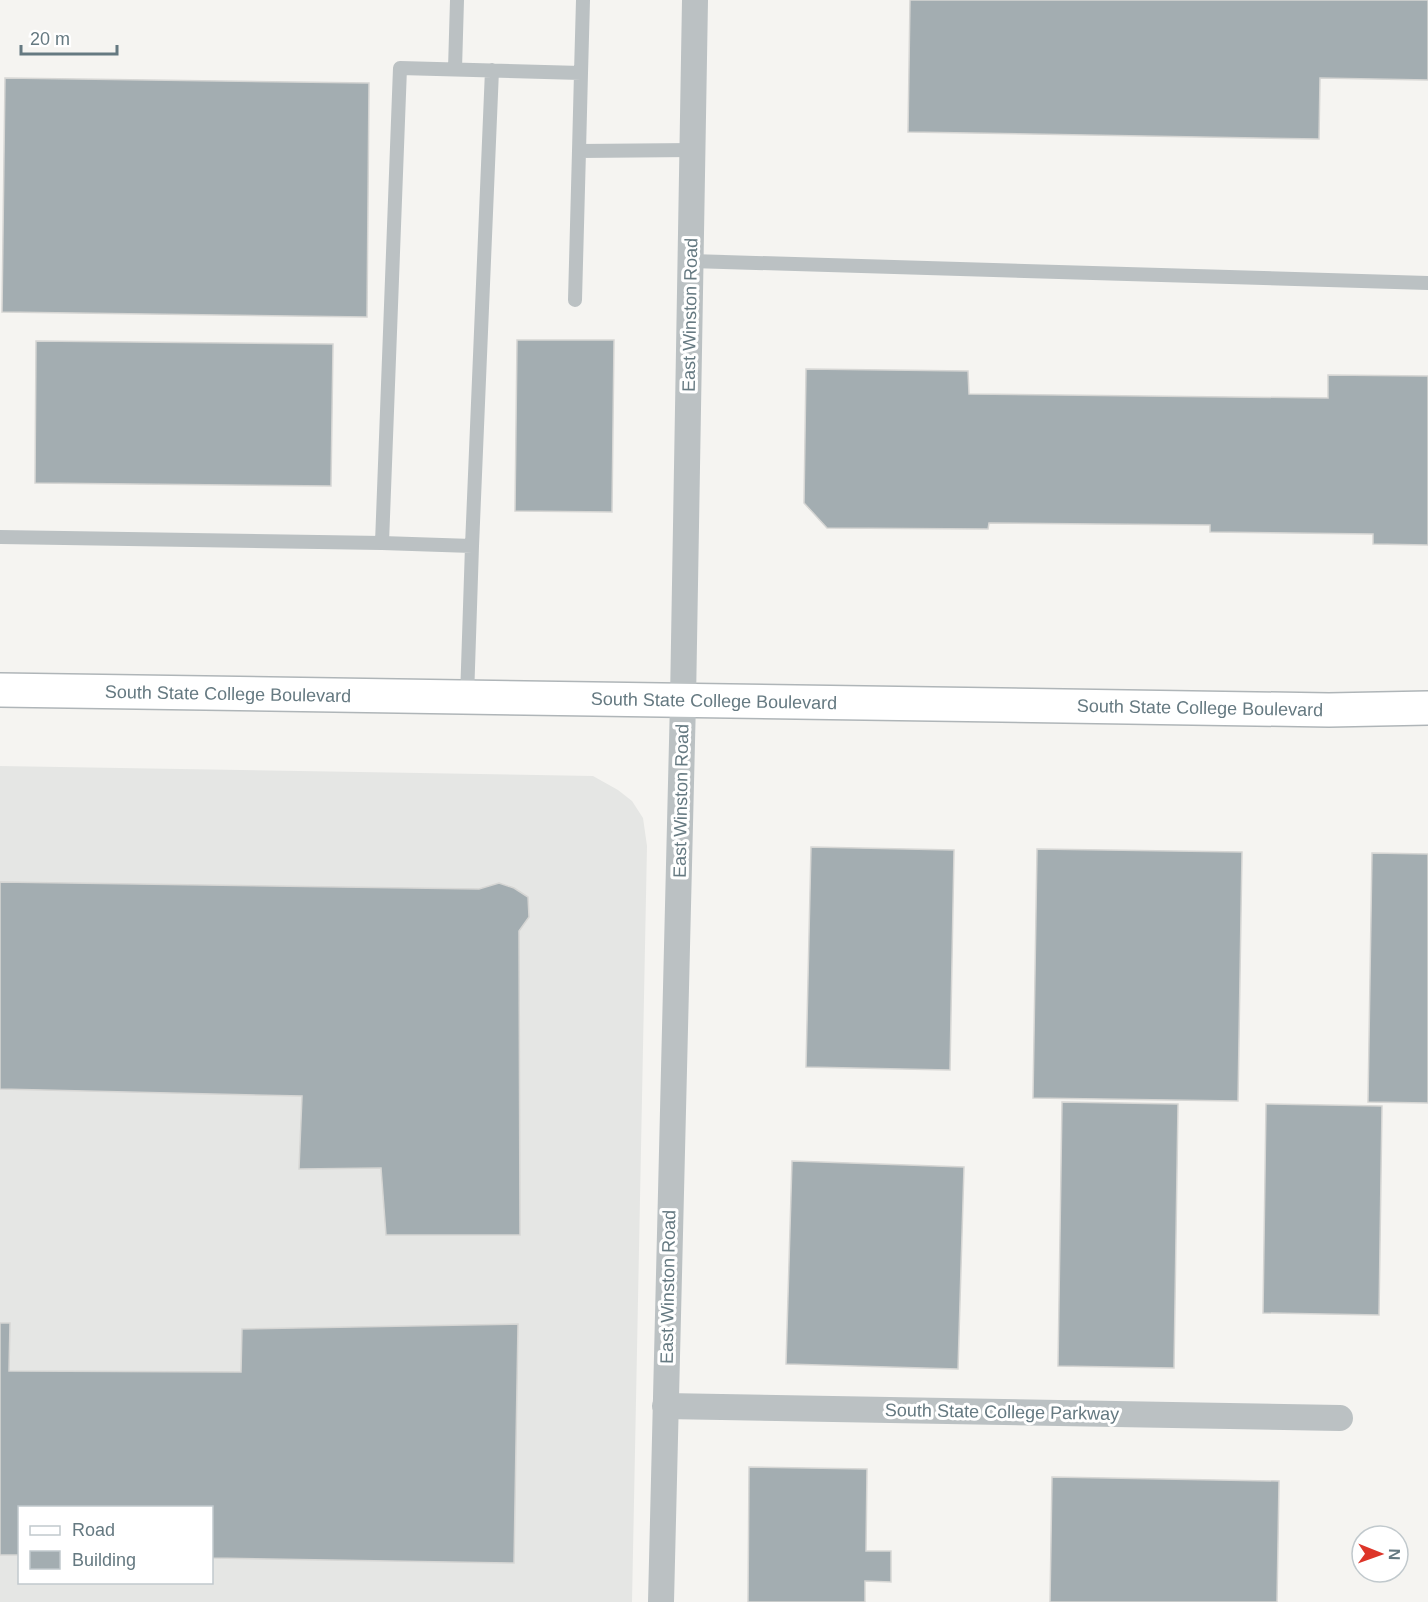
<svg xmlns="http://www.w3.org/2000/svg" width="1428" height="1602" font-family="Arial,sans-serif">
<style>
.built{fill:#e5e6e4;fill-rule:evenodd}
.building{fill:#a3adb1;stroke:#d6d6d4;stroke-width:1.5}
.lines{fill:none;stroke-linecap:round;stroke-linejoin:round}
.primary-casing{stroke:#afb5b8;stroke-width:36}
.service{stroke:#bbc1c3;stroke-width:14}
.minor{stroke:#bbc1c3;stroke-width:26}
.primary{stroke:#fff;stroke-width:33}
.labels{text-anchor:middle;dominant-baseline:central;stroke-width:6;stroke-linejoin:round;paint-order:stroke}
.street-label{font-size:18px;fill:#657981;stroke:#fff}
</style>
<rect width="100%" height="100%" fill="#f5f4f1"/>
<path class="built" d="M 0,766 L 593,776 L 618,790 L 632,801 L 643,818 L 647,846 L 632,1602 L 0,1602 ZM 20,1508 L 212,1508 L 212,1582 L 20,1582 Z"/>
<path class="building" d="M 910,0 L 1428,0 L 1428,80 L 1320,78 L 1319,139 L 908,132 Z
M 5,78 L 369,83 L 367,317 L 2,312 Z
M 517,340 L 614,340 L 612,512 L 515,511 Z
M 36,341 L 333,344 L 331,486 L 35,483 Z
M 806,369 L 968,371 L 969,394 L 1328,398 L 1328,375 L 1428,376 L 1428,545 L 1373,544 L 1373,534 L 1210,532 L 1210,525 L 989,523 L 988,529 L 827,528 L 804,503 Z
M 811,847 L 954,850 L 950,1070 L 806,1067 Z
M 1037,849 L 1242,852 L 1238,1101 L 1033,1098 Z
M 1372,853 L 1428,854 L 1428,1103 L 1368,1102 Z
M 0,882 L 479,889 L 499,883 L 514,888 L 528,897 L 529,917 L 519,931 L 520,1235 L 386,1235 L 381,1168 L 299,1169 L 302,1096 L 0,1089 Z
M 1062,1102 L 1178,1104 L 1174,1368 L 1058,1366 Z
M 1266,1104 L 1382,1106 L 1379,1315 L 1263,1313 Z
M 792,1161 L 964,1167 L 958,1369 L 786,1364 Z
M 0,1323 L 10,1323 L 9,1371 L 241,1372 L 242,1329 L 518,1324 L 514,1563 L 212,1558 L 212,1508 L 20,1508 L 20,1555 L 0,1555 Z
M 749,1467 L 867,1469 L 866,1551 L 891,1551 L 891,1582 L 865,1581 L 865,1602 L 748,1602 Z
M 1052,1477 L 1279,1481 L 1277,1602 L 1050,1602 Z"/>
<g class="lines">
<defs>
<path id="primary" d="M 0,690 L 1329,710 L 1428,708"/>
</defs>
<use href="#primary" class="primary-casing"/>
<path class="service" d="M 455,69 L 457,0
M 581,73 L 583,0
M 691,261 L 1428,283
M 575,300 L 579,151
M 0,537 L 382,543
M 472,546 L 492,70
M 467,698 L 472,546 L 382,543 L 400,68 L 581,73 L 579,151 L 693,150"/>
<path class="minor" d="M 665,1406 L 1340,1418
M 661,1602 L 683,701 L 695,0"/>
<use href="#primary" class="primary"/>
</g>
<g class="labels">
<g class="street-label">
<text transform="translate(690 315) rotate(-89)">East Winston Road</text>
<text transform="translate(228 694) rotate(1)">South State College Boulevard</text>
<text transform="translate(714 701) rotate(1)">South State College Boulevard</text>
<text transform="translate(1200 708) rotate(1)">South State College Boulevard</text>
<text transform="translate(681 801) rotate(-89)">East Winston Road</text>
<text transform="translate(668 1287) rotate(-89)">East Winston Road</text>
<text transform="translate(1002 1412) rotate(1)">South State College Parkway</text>
</g>
</g>
<rect x="18" y="1506" width="195" height="78" fill="#ffffff" stroke="#c1c9cd" stroke-width="1.5"/>
<rect x="30" y="1526" width="30" height="9" fill="#ffffff" stroke="#c1c9cd" stroke-width="1.5"/>
<text x="72" y="1536" font-size="18" fill="#657981">Road</text>
<rect x="30" y="1551" width="30" height="18" fill="#a3adb1" stroke="#c1c9cd" stroke-width="1.5"/>
<text x="72" y="1566" font-size="18" fill="#657981">Building</text>
<g transform="translate(1380 1554) rotate(91)"><circle r="28" fill="#ffffff" stroke="#c1c9cd" stroke-width="1.5"/>
<path d="M0-4.5L10 22L0 15L-10 22Z" fill="#dd3529"/>
<text y="-9" font-size="16" font-weight="bold" text-anchor="middle" fill="#657981">N</text>
</g>
<path d="M21 45v9h96v-9" fill="none" stroke="#657981" stroke-width="3"/>
<text x="30" y="45" font-size="18" fill="#657981" stroke="#ffffff" stroke-width="4.5" paint-order="stroke">20 m</text>
</svg>
